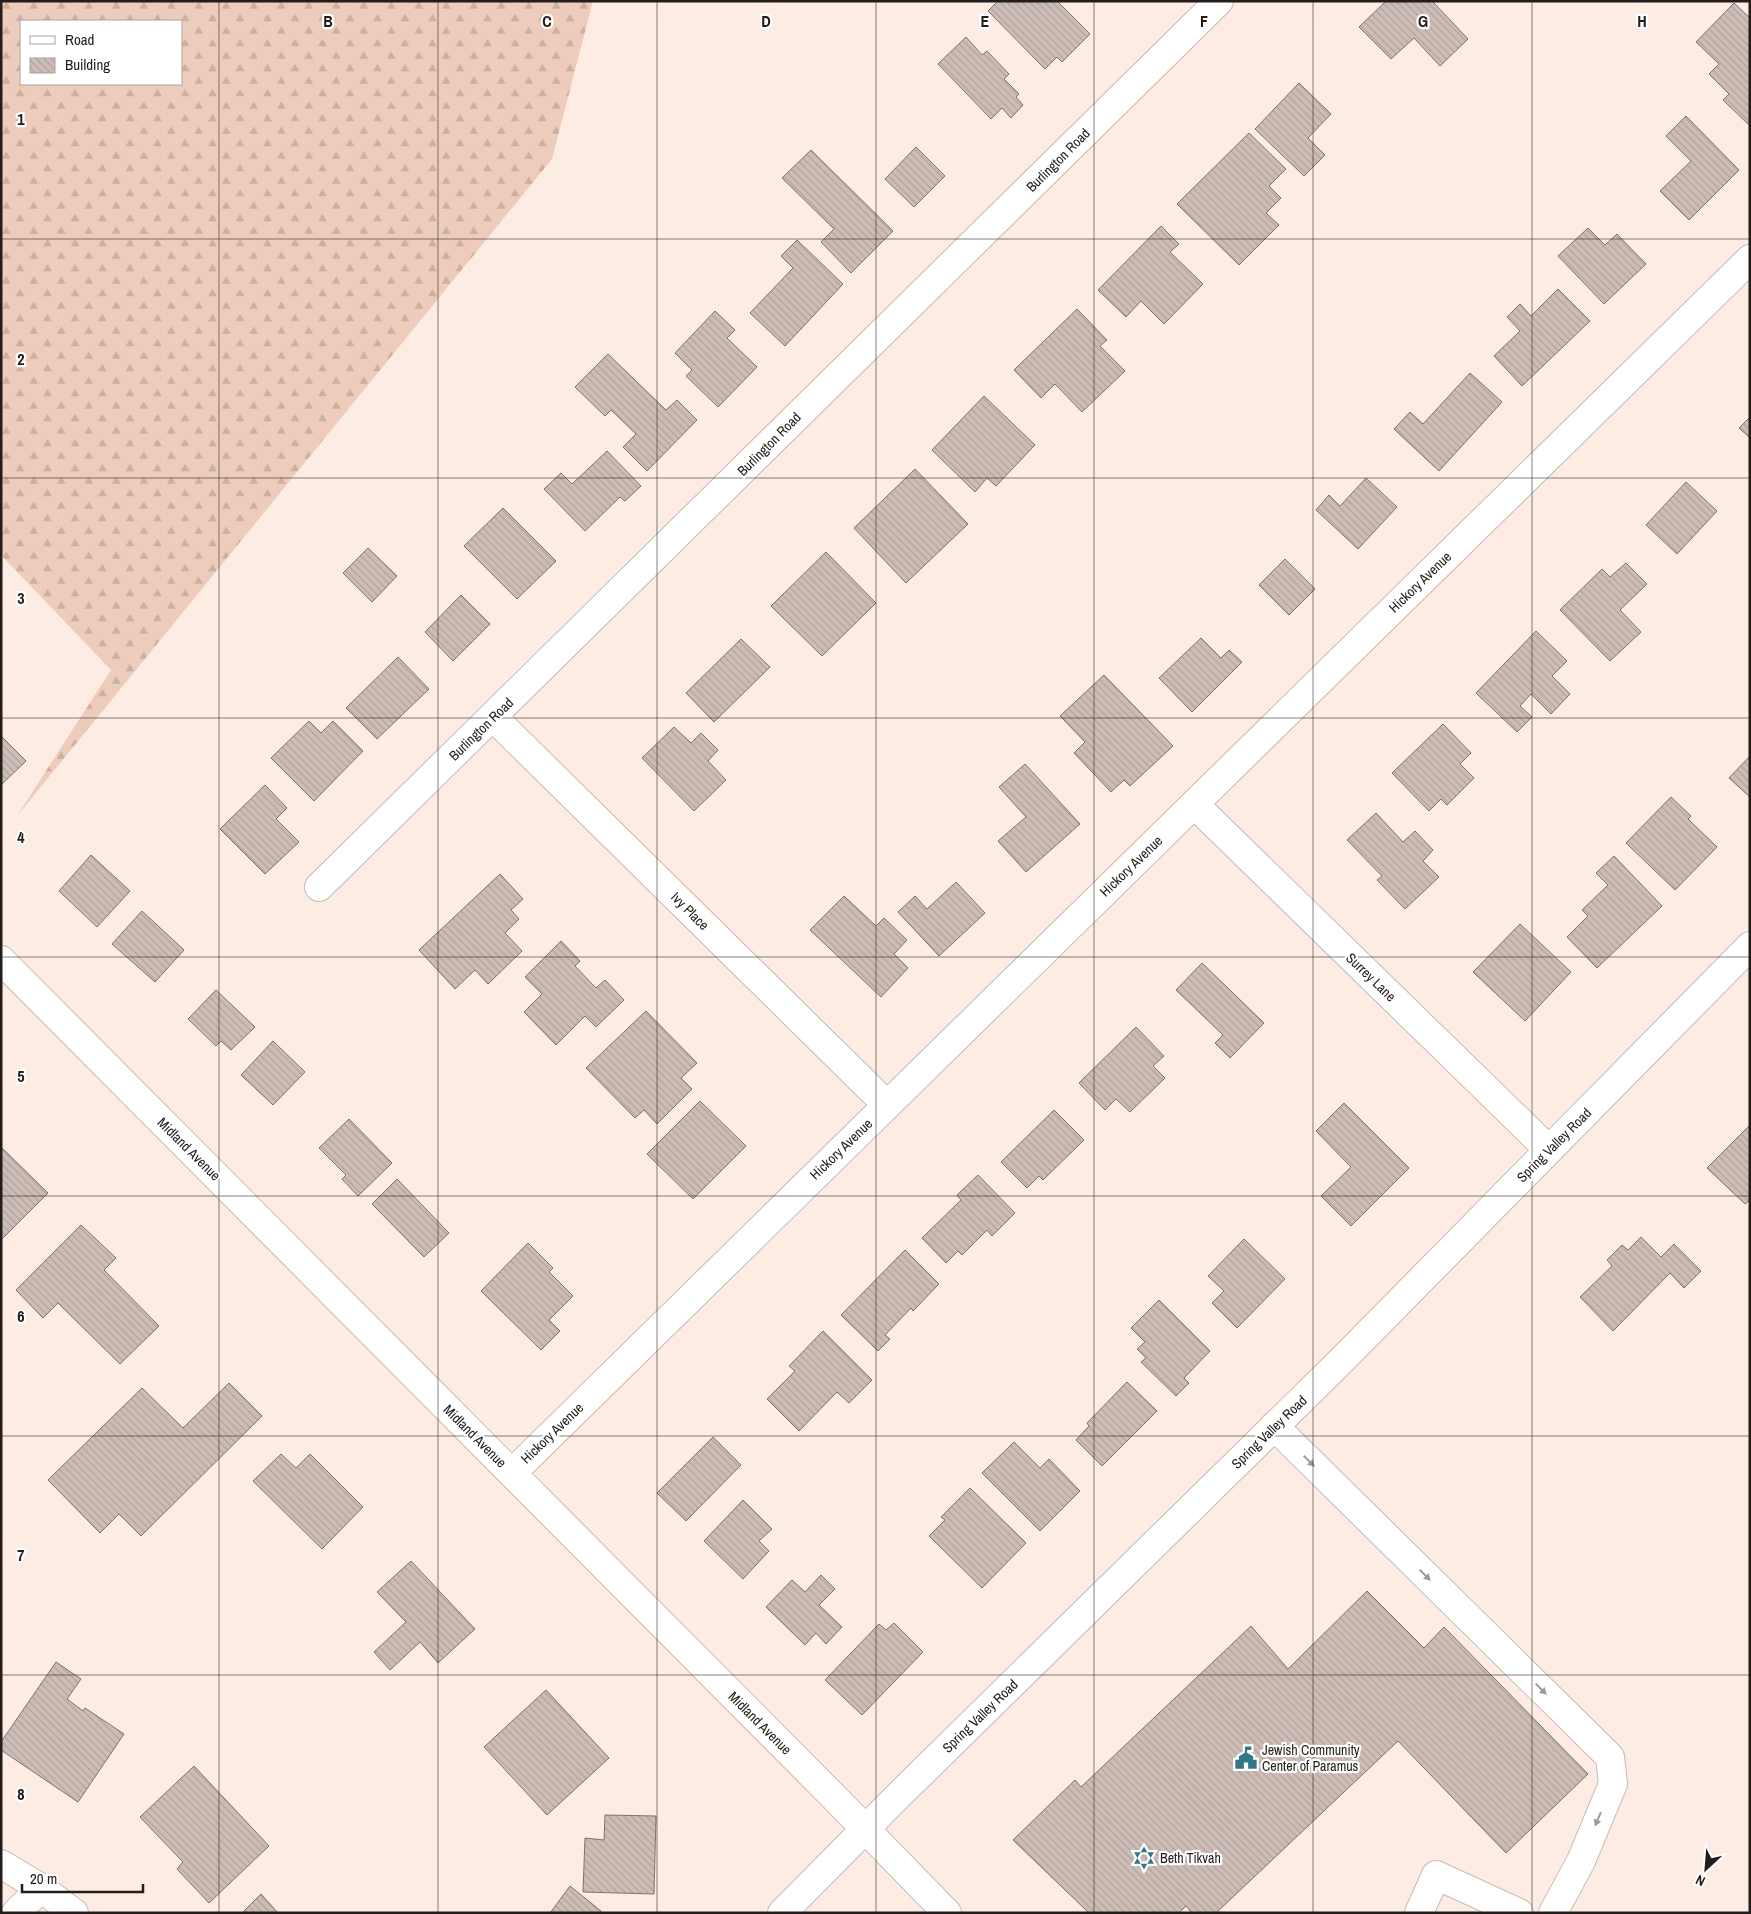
<svg xmlns="http://www.w3.org/2000/svg" width="1751" height="1914" font-family="'Archivo Narrow',sans-serif">
<style>
.forest{fill:url(#forest-firs);fill-rule:evenodd}
.building{fill:url(#building-back-hatch);stroke:#7f716a}
.lines{fill:none;stroke-linecap:round;stroke-linejoin:round}
.minor-casing{stroke:#c9bab2;stroke-width:30}
.minor{stroke:#fff;stroke-width:28}
.oneway{fill:#9c9998}
.grid{fill:none;stroke:#221d1a;stroke-width:1;stroke-opacity:0.55}
.labels{text-anchor:middle;dominant-baseline:central;stroke-width:4.5;stroke-linejoin:round;paint-order:stroke}
.street-label{font-size:14px;fill:#221d1a;stroke:#fff}
.poi-label{font-size:14px;fill:#221d1a;stroke:#fff;text-anchor:start}
.grid-label{font-size:16px;text-anchor:middle;font-weight:bold;fill:#221d1a;stroke:#fff;stroke-width:4.5;stroke-linejoin:round;paint-order:stroke}
</style>
<defs>
<pattern id="forest-firs" width="22" height="20" patternUnits="userSpaceOnUse" patternTransform="scale(1.25)"><rect width="22" height="20" fill="#ecb"/><path d="M5 1l3.5 6h-7zM16 11l3.5 6h-7z" fill="#ccafa0"/></pattern>
<pattern id="building-back-hatch" width="6" height="6" patternUnits="userSpaceOnUse" patternTransform="scale(1.25)"><rect width="6" height="6" fill="#cdbdb6"/><path d="M-1 5l2 2M0 0l6 6M5-1l2 2" fill="none" stroke="#b0a29c"/></pattern>
</defs>
<rect width="100%" height="100%" fill="#fdece4"/>
<path class="forest" d="M 1,1 L 593,1 L 552,159 L 17,816 L 111,670 L 1,555 ZM 21,21 L 181,21 L 181,84 L 21,84 Z"/>
<path class="building" d="M 998,1 L 1057,1 L 1090,34 L 1062,62 L 1057,57 L 1045,69 L 988,11 Z
M 1386,1 L 1432,1 L 1468,39 L 1440,66 L 1414,38 L 1391,59 L 1359,27 Z
M 1734,3 L 1750,18 L 1750,126 L 1723,100 L 1729,94 L 1709,74 L 1719,64 L 1696,42 Z
M 966,37 L 982,55 L 987,51 L 1009,74 L 1004,79 L 1019,94 L 1016,97 L 1023,105 L 1011,118 L 1002,108 L 991,119 L 938,64 Z
M 1299,83 L 1331,114 L 1308,138 L 1325,155 L 1304,176 L 1255,129 Z
M 1686,116 L 1739,170 L 1689,220 L 1660,191 L 1691,161 L 1666,136 Z
M 1249,133 L 1286,169 L 1269,186 L 1281,198 L 1266,213 L 1279,225 L 1239,265 L 1177,204 Z
M 916,147 L 945,176 L 914,207 L 885,179 Z
M 811,150 L 893,231 L 851,273 L 821,242 L 834,229 L 782,178 Z
M 1161,226 L 1179,244 L 1170,252 L 1203,284 L 1164,324 L 1141,301 L 1126,317 L 1098,290 Z
M 1588,228 L 1605,245 L 1617,234 L 1646,264 L 1604,304 L 1558,256 Z
M 797,240 L 843,284 L 785,346 L 750,313 L 793,268 L 781,256 Z
M 1558,289 L 1590,321 L 1522,386 L 1494,356 L 1520,331 L 1507,317 L 1520,304 L 1531,316 Z
M 1077,309 L 1107,340 L 1100,346 L 1125,371 L 1082,412 L 1055,384 L 1041,398 L 1014,370 Z
M 715,311 L 735,330 L 727,338 L 757,367 L 718,407 L 686,376 L 692,370 L 675,353 Z
M 608,354 L 666,410 L 677,400 L 697,420 L 647,471 L 623,447 L 636,434 L 611,410 L 605,416 L 575,387 Z
M 1470,373 L 1502,402 L 1439,471 L 1394,429 L 1410,412 L 1423,424 Z
M 984,396 L 1035,445 L 996,486 L 987,478 L 975,492 L 932,450 Z
M 1750,417 L 1750,438 L 1739,428 Z
M 607,451 L 641,486 L 625,501 L 620,497 L 585,531 L 544,489 L 561,473 L 572,484 Z
M 915,469 L 968,524 L 906,583 L 854,528 Z
M 1366,478 L 1397,507 L 1358,549 L 1316,510 L 1329,495 L 1340,506 Z
M 1686,482 L 1717,511 L 1677,554 L 1646,525 Z
M 503,508 L 556,561 L 517,599 L 464,546 Z
M 368,548 L 397,576 L 372,602 L 343,573 Z
M 826,552 L 876,603 L 822,656 L 771,606 Z
M 1285,559 L 1315,589 L 1289,615 L 1259,585 Z
M 1626,563 L 1647,584 L 1620,610 L 1641,632 L 1610,661 L 1560,610 L 1602,569 L 1610,577 Z
M 461,595 L 490,624 L 453,661 L 425,632 Z
M 1536,631 L 1567,661 L 1552,676 L 1570,694 L 1551,714 L 1531,694 L 1520,706 L 1532,717 L 1517,732 L 1476,693 Z
M 1201,638 L 1221,658 L 1229,650 L 1242,662 L 1192,712 L 1159,678 Z
M 741,639 L 770,667 L 714,722 L 686,693 Z
M 398,657 L 429,689 L 377,739 L 346,708 Z
M 1104,675 L 1173,746 L 1130,786 L 1124,780 L 1111,792 L 1074,753 L 1085,742 L 1060,716 Z
M 309,721 L 321,733 L 333,721 L 363,751 L 314,801 L 271,758 Z
M 1443,724 L 1471,753 L 1460,764 L 1474,778 L 1447,805 L 1441,799 L 1429,811 L 1392,773 Z
M 674,727 L 691,743 L 701,733 L 718,750 L 708,761 L 726,780 L 694,811 L 642,758 Z
M 1,736 L 26,761 L 1,785 Z
M 1750,756 L 1750,797 L 1729,778 Z
M 1025,764 L 1080,824 L 1026,872 L 998,841 L 1026,817 L 999,787 Z
M 265,785 L 287,808 L 276,819 L 299,842 L 265,874 L 220,829 Z
M 1671,797 L 1691,816 L 1688,819 L 1717,847 L 1675,890 L 1626,843 Z
M 1376,813 L 1403,842 L 1415,831 L 1433,850 L 1423,861 L 1439,877 L 1405,909 L 1377,880 L 1382,876 L 1347,840 Z
M 91,855 L 130,891 L 97,927 L 59,891 Z
M 1614,856 L 1662,906 L 1597,968 L 1567,937 L 1588,916 L 1582,910 L 1608,885 L 1596,873 Z
M 500,874 L 523,899 L 511,910 L 519,919 L 505,933 L 522,951 L 488,984 L 475,970 L 455,989 L 419,950 Z
M 956,882 L 985,913 L 939,956 L 898,912 L 915,896 L 927,909 Z
M 844,896 L 876,926 L 884,918 L 907,940 L 894,954 L 908,968 L 881,997 L 810,930 Z
M 142,911 L 184,950 L 155,982 L 112,944 Z
M 1520,924 L 1571,972 L 1525,1021 L 1473,972 Z
M 561,941 L 580,961 L 575,966 L 596,988 L 605,980 L 624,1000 L 596,1027 L 585,1016 L 556,1045 L 524,1012 L 542,994 L 525,977 Z
M 1202,963 L 1264,1023 L 1230,1058 L 1215,1043 L 1223,1035 L 1176,990 Z
M 216,990 L 255,1027 L 231,1050 L 221,1041 L 216,1046 L 188,1019 Z
M 646,1011 L 697,1063 L 681,1078 L 692,1089 L 657,1124 L 644,1110 L 635,1118 L 586,1068 Z
M 1136,1027 L 1164,1056 L 1153,1066 L 1165,1078 L 1130,1112 L 1116,1099 L 1105,1110 L 1079,1083 Z
M 273,1041 L 305,1072 L 273,1105 L 241,1075 Z
M 700,1101 L 746,1146 L 693,1199 L 647,1154 Z
M 1344,1103 L 1409,1168 L 1351,1226 L 1321,1196 L 1351,1167 L 1316,1131 Z
M 1054,1110 L 1084,1140 L 1043,1180 L 1039,1176 L 1027,1188 L 1001,1162 Z
M 349,1119 L 392,1163 L 358,1196 L 342,1179 L 346,1175 L 319,1148 Z
M 1750,1125 L 1750,1200 L 1745,1204 L 1707,1168 Z
M 1,1147 L 48,1193 L 1,1240 Z
M 978,1175 L 1015,1213 L 992,1236 L 987,1230 L 962,1255 L 958,1251 L 946,1263 L 922,1238 L 961,1200 L 957,1195 Z
M 397,1179 L 449,1233 L 424,1257 L 372,1204 Z
M 81,1225 L 116,1258 L 104,1270 L 159,1326 L 120,1364 L 58,1303 L 43,1318 L 16,1290 Z
M 1641,1237 L 1661,1257 L 1674,1244 L 1701,1271 L 1684,1288 L 1670,1273 L 1613,1331 L 1580,1297 L 1612,1266 L 1607,1260 L 1622,1245 L 1628,1250 Z
M 1244,1239 L 1285,1279 L 1237,1328 L 1212,1303 L 1224,1291 L 1208,1276 Z
M 528,1243 L 553,1268 L 549,1272 L 573,1296 L 549,1320 L 560,1331 L 541,1350 L 481,1291 Z
M 905,1250 L 939,1284 L 913,1311 L 911,1308 L 885,1335 L 890,1339 L 878,1351 L 841,1315 Z
M 1159,1300 L 1210,1351 L 1184,1378 L 1189,1383 L 1176,1396 L 1141,1362 L 1146,1358 L 1137,1349 L 1145,1342 L 1131,1328 Z
M 823,1331 L 872,1380 L 849,1403 L 837,1392 L 799,1431 L 767,1399 L 795,1371 L 789,1366 Z
M 1127,1382 L 1157,1411 L 1102,1466 L 1076,1440 L 1089,1426 L 1087,1423 Z
M 229,1383 L 262,1416 L 141,1536 L 119,1514 L 100,1533 L 48,1480 L 142,1388 L 183,1428 Z
M 713,1437 L 741,1465 L 686,1521 L 657,1493 Z
M 1014,1442 L 1040,1468 L 1049,1459 L 1080,1491 L 1040,1531 L 982,1473 Z
M 281,1454 L 296,1468 L 310,1454 L 363,1507 L 322,1549 L 253,1481 Z
M 970,1488 L 1026,1543 L 982,1588 L 929,1536 L 945,1520 L 941,1517 Z
M 743,1500 L 772,1529 L 759,1541 L 769,1551 L 743,1579 L 704,1541 Z
M 411,1561 L 475,1629 L 438,1663 L 420,1642 L 390,1670 L 374,1652 L 406,1622 L 377,1592 Z
M 821,1575 L 835,1589 L 819,1605 L 842,1627 L 826,1644 L 816,1633 L 805,1645 L 766,1607 L 792,1580 L 805,1592 Z
M 1367,1591 L 1424,1648 L 1444,1627 L 1588,1774 L 1506,1853 L 1398,1741 L 1216,1913 L 1192,1913 L 1186,1906 L 1179,1913 L 1089,1913 L 1013,1840 L 1075,1780 L 1081,1787 L 1251,1626 L 1288,1669 Z
M 894,1623 L 923,1652 L 862,1715 L 825,1680 L 879,1624 L 886,1630 Z
M 56,1662 L 81,1679 L 67,1699 L 83,1711 L 85,1708 L 124,1734 L 78,1802 L 1,1750 L 1,1742 Z
M 546,1690 L 609,1758 L 547,1815 L 484,1747 Z
M 194,1766 L 269,1846 L 209,1903 L 177,1869 L 183,1862 L 140,1817 Z
M 605,1815 L 656,1816 L 654,1894 L 583,1892 L 585,1838 L 604,1840 Z
M 570,1886 L 601,1911 L 600,1913 L 550,1913 Z
M 261,1894 L 278,1913 L 242,1913 Z"/>
<g class="lines">
<defs>
<path id="minor" d="M 493,717 L 887,1105
M 1194,804 L 1549,1150
M 319,887 L 1219,1
M 1,960 L 837,1800 L 947,1913
M 1274,1426 L 1610,1757 L 1613,1784 L 1581,1861 L 1553,1913
M 512,1473 L 1750,259
M 1,1864 L 41,1888 L 74,1913
M 16,1913 L 41,1888
M 782,1913 L 898,1796 L 1341,1361 L 1750,946
M 1419,1913 L 1436,1875 L 1519,1913"/>
</defs>
<use href="#minor" class="minor-casing"/>
<use href="#minor" class="minor"/>
</g>
<defs><path id="oneway-solid" d="M-6-.8H1V-3.2L6.5 0L1 3.2V.8H-6Z" transform="scale(1.25)"/></defs>
<g class="oneway">
<use href="#oneway-solid" transform="translate(1309 1461) rotate(45)"/>
<use href="#oneway-solid" transform="translate(1425 1575) rotate(45)"/>
<use href="#oneway-solid" transform="translate(1541 1689) rotate(45)"/>
<use href="#oneway-solid" transform="translate(1598 1819) rotate(113)"/>
</g>
<path class="grid" d="M 219,1 L 219,1913M 438,1 L 438,1913M 657,1 L 657,1913M 876,1 L 876,1913M 1094,1 L 1094,1913M 1313,1 L 1313,1913M 1532,1 L 1532,1913M 1,239 L 1750,239M 1,478 L 1750,478M 1,718 L 1750,718M 1,957 L 1750,957M 1,1196 L 1750,1196M 1,1436 L 1750,1436M 1,1675 L 1750,1675"/>
<defs>
<symbol id="civic-bare" viewBox="-9 -9 18 18"><path d="M-.6-6.5H3V-4.5H.6V-3L4-1V1h2V6H-6V1h2V-1L-.6-3ZM-1.2 2.5V6h2.4V2.5Z" fill="#347788" stroke="#fff" stroke-width="2.5" paint-order="stroke"/></symbol>
<symbol id="synagogue-bare" viewBox="-9 -9 18 18"><path d="M0-6.5L5.6 3.2H-5.6ZM0 6.5L5.6-3.2H-5.6Z" fill="#347788" stroke="#fff" stroke-width="2.5" paint-order="stroke"/></symbol>
</defs>
<g fill-rule="evenodd">
<use href="#civic-bare" x="1230" y="1742" width="32" height="32"/>
<use href="#synagogue-bare" x="1128" y="1842" width="32" height="32"/>
</g>
<g class="labels">
<g class="street-label">
<text transform="translate(1058 160) rotate(-45)">Burlington Road</text>
<text transform="translate(769 444) rotate(-45)">Burlington Road</text>
<text transform="translate(1420 582) rotate(-44)">Hickory Avenue</text>
<text transform="translate(481 729) rotate(-44)">Burlington Road</text>
<text transform="translate(1131 866) rotate(-44)">Hickory Avenue</text>
<text transform="translate(690 911) rotate(45)">Ivy Place</text>
<text transform="translate(1371 977) rotate(44)">Surrey Lane</text>
<text transform="translate(1554 1145) rotate(-45)">Spring Valley Road</text>
<text transform="translate(189 1149) rotate(45)">Midland Avenue</text>
<text transform="translate(841 1149) rotate(-44)">Hickory Avenue</text>
<text transform="translate(1269 1432) rotate(-44)">Spring Valley Road</text>
<text transform="translate(552 1433) rotate(-44)">Hickory Avenue</text>
<text transform="translate(475 1436) rotate(45)">Midland Avenue</text>
<text transform="translate(980 1716) rotate(-44)">Spring Valley Road</text>
<text transform="translate(760 1723) rotate(45)">Midland Avenue</text>
</g>
<g class="poi-label">
<text x="1262" y="1750">Jewish Community<tspan x="1262" dy="16">Center of Paramus</tspan></text>
<text x="1160" y="1858">Beth Tikvah</text>
</g>
</g>
<g class="grid-label">
<text x="328" y="27">B</text>
<text x="547" y="27">C</text>
<text x="766" y="27">D</text>
<text x="985" y="27">E</text>
<text x="1204" y="27">F</text>
<text x="1423" y="27">G</text>
<text x="1642" y="27">H</text>
<text x="21" y="125">1</text>
<text x="21" y="365">2</text>
<text x="21" y="604">3</text>
<text x="21" y="843">4</text>
<text x="21" y="1082">5</text>
<text x="21" y="1322">6</text>
<text x="21" y="1561">7</text>
<text x="21" y="1800">8</text>
</g>
<rect width="1751" height="1914" fill="none" stroke="#221d1a" stroke-width="5"/>
<rect x="20" y="20" width="162" height="65" fill="#ffffff" stroke="#a7a5a3"/>
<rect x="30" y="36" width="25" height="8" fill="#ffffff" stroke="#a7a5a3"/>
<text x="65" y="45" font-size="15" fill="#221d1a">Road</text>
<rect x="30" y="58" width="25" height="15" fill="url(#building-back-hatch)" stroke="#a7a5a3"/>
<text x="65" y="70" font-size="15" fill="#221d1a">Building</text>
<g transform="translate(1706 1869) rotate(206)" stroke="#ffffff" stroke-width="4" paint-order="stroke">
<path d="M0-4L9 19L0 12L-9 19Z" fill="#221d1a"/>
<text y="-8" font-size="14" font-weight="bold" text-anchor="middle" fill="#221d1a">N</text>
</g>
<path d="M22 1884v8h121v-8" fill="none" stroke="#221d1a" stroke-width="2.5"/>
<text x="30" y="1884" font-size="15" fill="#221d1a" stroke="#ffffff" stroke-width="4" paint-order="stroke">20 m</text>
</svg>
